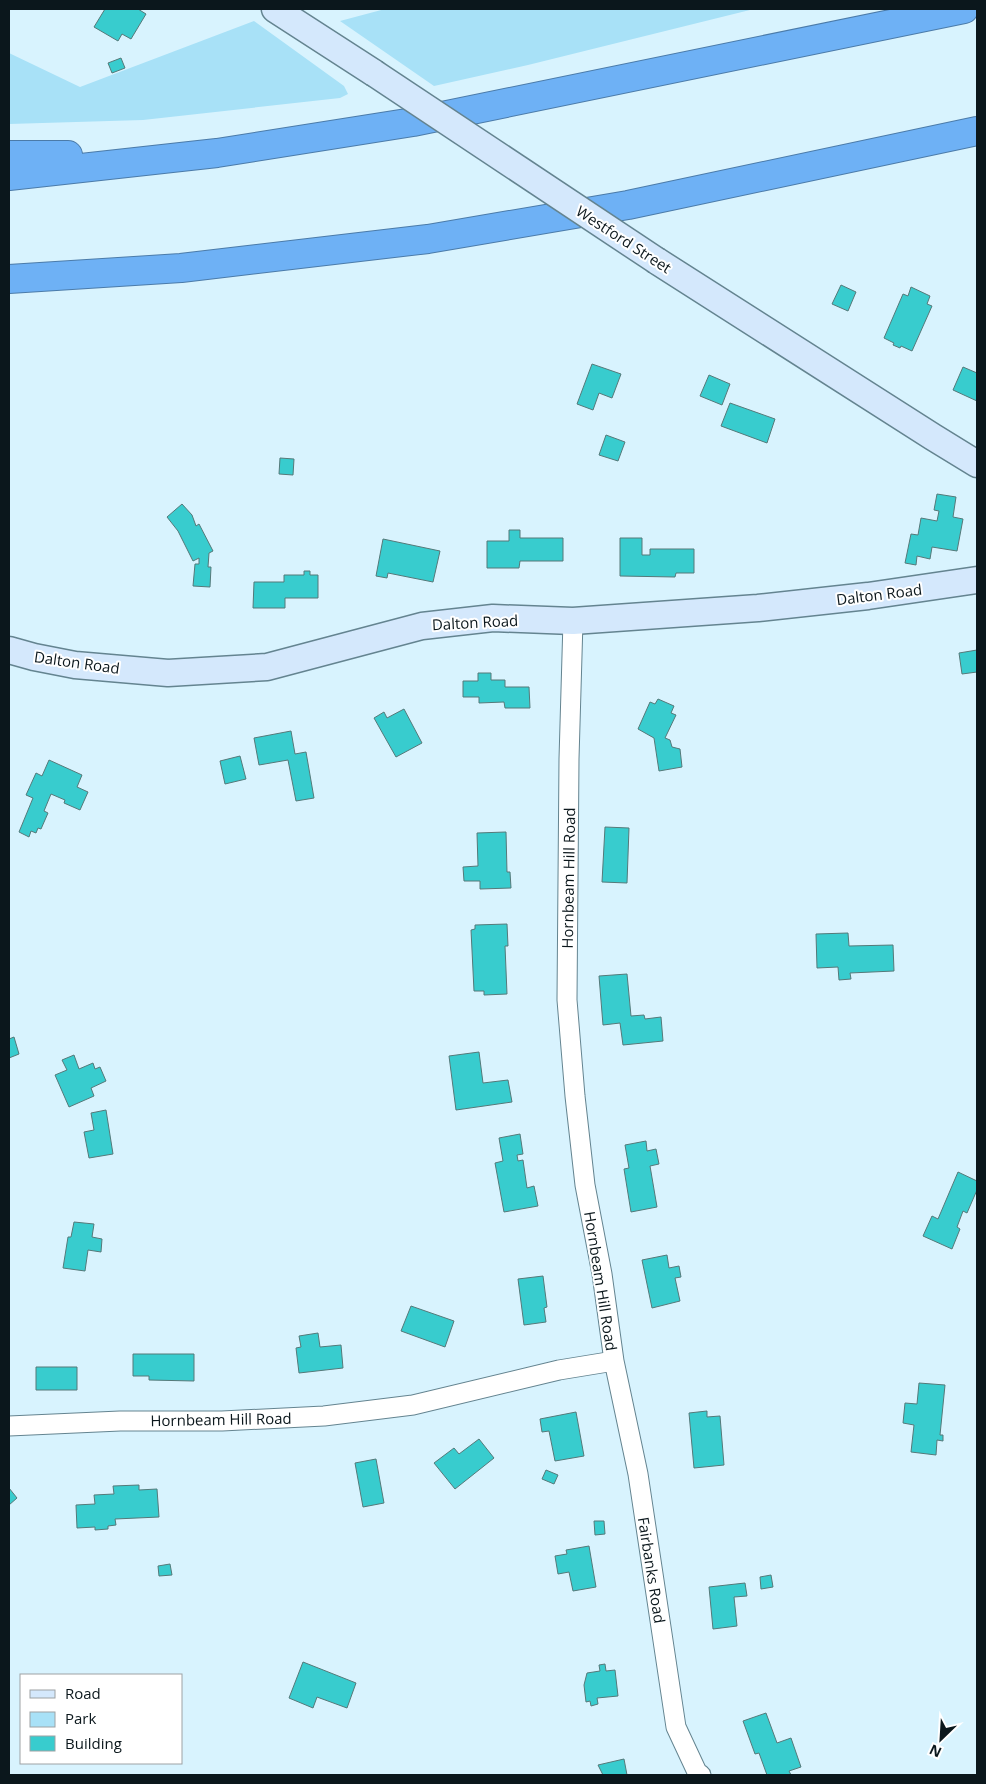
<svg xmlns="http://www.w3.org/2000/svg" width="986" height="1784" font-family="'Open Sans',sans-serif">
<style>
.green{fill:#a8e1f7}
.building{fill:#38ccce;stroke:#557979}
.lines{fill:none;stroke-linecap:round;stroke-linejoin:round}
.street-casing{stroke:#648490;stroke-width:21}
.secondary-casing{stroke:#648490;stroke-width:29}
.highway-casing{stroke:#4b7ba9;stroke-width:30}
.street{stroke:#fff;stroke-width:19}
.secondary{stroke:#d4e8fc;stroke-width:26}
.highway{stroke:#6eb1f5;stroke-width:28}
.secondary-bridge-casing{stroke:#648490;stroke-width:29;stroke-linecap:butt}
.secondary-bridge{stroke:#d4e8fc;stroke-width:26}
.labels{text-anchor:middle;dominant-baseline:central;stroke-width:4;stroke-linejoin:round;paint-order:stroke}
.street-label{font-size:15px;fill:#0b171c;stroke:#fff}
</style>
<rect width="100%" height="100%" fill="#d8f3fe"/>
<path class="green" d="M 385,9 L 754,9 L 528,65 L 434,86 L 340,21 Z
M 254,21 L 344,86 L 348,94 L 340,98 L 143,120 L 9,124 L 9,53 L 80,87 Z"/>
<path class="building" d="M 105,9 L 138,9 L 146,14 L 131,39 L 122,34 L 118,41 L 94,27 Z
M 121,58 L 125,68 L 112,73 L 108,63 Z
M 841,285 L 856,292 L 848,311 L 832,304 Z
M 911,287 L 930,296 L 927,304 L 932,306 L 912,351 L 901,346 L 900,348 L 893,345 L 894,343 L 884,338 L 903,294 L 908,296 Z
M 592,364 L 621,374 L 612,398 L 599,393 L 593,410 L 577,404 Z
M 963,367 L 977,373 L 977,401 L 953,390 Z
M 709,375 L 730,384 L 722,405 L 700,396 Z
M 730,403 L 775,419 L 767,443 L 721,426 Z
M 606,435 L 625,442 L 618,461 L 599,455 Z
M 280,458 L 294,459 L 293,475 L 279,474 Z
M 937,494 L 956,497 L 953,517 L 963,519 L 957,551 L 932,547 L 930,559 L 917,556 L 916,565 L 905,563 L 911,534 L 918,535 L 921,518 L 937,521 L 939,511 L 934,510 Z
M 182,504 L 192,515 L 196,526 L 199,524 L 213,551 L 209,553 L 208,567 L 211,567 L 210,587 L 193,586 L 195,564 L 199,564 L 199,558 L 193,561 L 178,531 L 167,517 Z
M 509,530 L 520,530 L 520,538 L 563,538 L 563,561 L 520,561 L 519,568 L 487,568 L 487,541 L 509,541 Z
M 620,538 L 642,538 L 642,555 L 650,555 L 650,549 L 694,549 L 694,573 L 676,573 L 675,577 L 620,576 Z
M 383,539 L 440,551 L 433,582 L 388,573 L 387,578 L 376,576 Z
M 304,571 L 310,571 L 310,575 L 318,575 L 318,598 L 285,598 L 285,608 L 253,608 L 254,582 L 284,582 L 284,575 L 304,575 Z
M 977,650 L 977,672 L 962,674 L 959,653 Z
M 478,673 L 491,673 L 491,680 L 505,680 L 505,687 L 529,687 L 530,708 L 505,708 L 504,702 L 479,703 L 479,697 L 463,697 L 463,681 L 478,681 Z
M 658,699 L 674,706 L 671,713 L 676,715 L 665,738 L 670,740 L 672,747 L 680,749 L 682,767 L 659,771 L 654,738 L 638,729 L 650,702 L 655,704 Z
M 404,709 L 422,743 L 396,757 L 374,718 L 384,712 L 387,718 Z
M 291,731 L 295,754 L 306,752 L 314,798 L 296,801 L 288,760 L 259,765 L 254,738 Z
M 240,756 L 246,779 L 225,784 L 220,761 Z
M 49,760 L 82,775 L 77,787 L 88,792 L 80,810 L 64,803 L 65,800 L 51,794 L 44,811 L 48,813 L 41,829 L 38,828 L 36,833 L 31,831 L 29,837 L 19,832 L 33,798 L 26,795 L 36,773 L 42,776 Z
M 605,827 L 629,828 L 627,883 L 602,882 Z
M 506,832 L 507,872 L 510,872 L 511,888 L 480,889 L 480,881 L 464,881 L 463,867 L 478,866 L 477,833 Z
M 507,924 L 508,946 L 505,946 L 507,994 L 484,995 L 484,991 L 474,991 L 471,930 L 475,929 L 475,925 Z
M 848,933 L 849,946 L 893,945 L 894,971 L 850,973 L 851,979 L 839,980 L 838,967 L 817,968 L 816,934 Z
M 627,974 L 631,1016 L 644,1015 L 645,1019 L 661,1017 L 663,1041 L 623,1045 L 620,1023 L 603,1025 L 599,976 Z
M 14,1037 L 19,1054 L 9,1058 L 9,1039 Z
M 479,1052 L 483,1083 L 508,1080 L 512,1102 L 456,1110 L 449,1056 Z
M 74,1055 L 79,1069 L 93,1063 L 95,1069 L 100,1067 L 106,1081 L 91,1088 L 94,1096 L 69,1107 L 55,1075 L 67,1070 L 62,1060 Z
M 106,1110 L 113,1154 L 89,1158 L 84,1132 L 94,1130 L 91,1113 Z
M 520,1134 L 523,1154 L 517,1155 L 518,1161 L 523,1160 L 527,1188 L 534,1186 L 538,1206 L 504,1212 L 495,1163 L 503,1161 L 499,1138 Z
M 646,1141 L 647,1151 L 656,1149 L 659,1164 L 650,1166 L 657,1207 L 631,1212 L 624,1169 L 629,1168 L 625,1145 Z
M 958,1172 L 977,1181 L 977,1190 L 967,1213 L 963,1211 L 957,1227 L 960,1229 L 952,1249 L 923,1236 L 932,1216 L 938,1219 Z
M 74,1222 L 94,1224 L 92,1237 L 102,1239 L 101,1252 L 88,1250 L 85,1271 L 63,1268 L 68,1237 L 71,1237 Z
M 667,1255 L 669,1268 L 679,1266 L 681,1277 L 675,1278 L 680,1301 L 652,1308 L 642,1260 Z
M 543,1276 L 547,1307 L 544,1308 L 546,1322 L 524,1325 L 518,1279 Z
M 411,1306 L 454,1321 L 445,1347 L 401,1331 Z
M 318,1333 L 320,1347 L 341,1345 L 343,1368 L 299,1373 L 296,1348 L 301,1347 L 299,1336 Z
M 133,1354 L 194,1354 L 194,1381 L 149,1380 L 149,1376 L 133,1376 Z
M 36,1367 L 77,1367 L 77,1390 L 36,1390 Z
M 919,1383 L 945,1385 L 940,1435 L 943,1435 L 943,1441 L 937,1440 L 936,1455 L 911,1452 L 914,1425 L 903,1423 L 905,1403 L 917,1404 Z
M 707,1411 L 707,1417 L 720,1416 L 724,1465 L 694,1468 L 689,1413 Z
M 576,1412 L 584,1456 L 555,1461 L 549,1431 L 542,1432 L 540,1419 Z
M 479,1439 L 494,1458 L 455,1489 L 434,1463 L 454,1448 L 459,1454 Z
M 376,1459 L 384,1503 L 363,1507 L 355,1463 Z
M 546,1470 L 558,1475 L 554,1484 L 542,1479 Z
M 139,1485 L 139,1490 L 157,1489 L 159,1517 L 115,1519 L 116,1525 L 108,1526 L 108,1529 L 95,1530 L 95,1527 L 77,1528 L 76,1505 L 95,1504 L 94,1495 L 114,1494 L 113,1486 Z
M 9,1488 L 17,1498 L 9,1505 Z
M 594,1521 L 604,1521 L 605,1534 L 595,1535 Z
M 589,1546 L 596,1587 L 573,1591 L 569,1572 L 558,1574 L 555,1556 L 567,1554 L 566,1550 Z
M 170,1564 L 172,1575 L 159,1576 L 158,1566 Z
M 771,1575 L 773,1587 L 761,1589 L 760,1577 Z
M 745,1583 L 747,1596 L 734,1597 L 737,1626 L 713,1629 L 709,1587 Z
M 303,1662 L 356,1683 L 347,1708 L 317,1697 L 313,1708 L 289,1698 Z
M 605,1664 L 606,1671 L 615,1670 L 618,1696 L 597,1698 L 598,1704 L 591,1706 L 590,1701 L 586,1702 L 584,1685 L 587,1673 L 600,1671 L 599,1665 Z
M 766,1713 L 777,1743 L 791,1738 L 801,1767 L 789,1771 L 791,1775 L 767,1775 L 759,1753 L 755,1754 L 743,1721 Z
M 624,1759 L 627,1775 L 603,1775 L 598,1765 Z"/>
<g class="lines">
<defs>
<path id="street" d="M 614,1361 L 638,1474 L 676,1727 L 697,1772 L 701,1775
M 9,1426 L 120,1421 L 222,1421 L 324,1416 L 413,1405 L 559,1370 L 614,1361 L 602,1274 L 585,1185 L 575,1096 L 567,1000 L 569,759 L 573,621"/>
<path id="secondary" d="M 275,9 L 374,73
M 657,261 L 933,437 L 977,464
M 9,650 L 34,657 L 75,665 L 168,673 L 267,667 L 422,626 L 493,618 L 573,621 L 758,608 L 868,596 L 977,580"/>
<path id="highway" d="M 9,155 L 68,155
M 9,176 L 217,153 L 413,122 L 964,9
M 9,279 L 181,268 L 428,239 L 628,205 L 977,131"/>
</defs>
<use href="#street" class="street-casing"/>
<use href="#secondary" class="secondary-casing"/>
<use href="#highway" class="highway-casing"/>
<use href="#street" class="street"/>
<use href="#secondary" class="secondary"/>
<use href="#highway" class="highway"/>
<defs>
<path id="secondary-bridge" d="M 374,73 L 657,261"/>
</defs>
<use href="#secondary-bridge" class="secondary-bridge-casing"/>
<use href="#secondary-bridge" class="secondary-bridge"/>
</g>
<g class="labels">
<g class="street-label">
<text transform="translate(624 239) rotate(33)">Westford Street</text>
<text transform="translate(879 594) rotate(-7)">Dalton Road</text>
<text transform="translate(475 622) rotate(-3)">Dalton Road</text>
<text transform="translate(77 662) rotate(8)">Dalton Road</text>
<text transform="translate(568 878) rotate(-89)">Hornbeam Hill Road</text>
<text transform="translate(601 1281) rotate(81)">Hornbeam Hill Road</text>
<text transform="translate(221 1419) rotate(-1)">Hornbeam Hill Road</text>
<text transform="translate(652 1570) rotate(81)">Fairbanks Road</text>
</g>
</g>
<rect width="986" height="1784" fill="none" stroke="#0b171c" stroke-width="20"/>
<rect x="20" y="1674" width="162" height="90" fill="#ffffff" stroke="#9da2a4"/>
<rect x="30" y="1690" width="25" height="8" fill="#d4e8fc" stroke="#9da2a4"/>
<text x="65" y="1699" font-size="15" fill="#0b171c">Road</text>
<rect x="30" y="1712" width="25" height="15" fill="#a8e1f7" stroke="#9da2a4"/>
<text x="65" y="1724" font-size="15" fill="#0b171c">Park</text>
<rect x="30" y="1736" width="25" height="15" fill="#38ccce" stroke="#9da2a4"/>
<text x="65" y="1749" font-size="15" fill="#0b171c">Building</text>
<g transform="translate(941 1739) rotate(205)" stroke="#ffffff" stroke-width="4" paint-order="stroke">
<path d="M0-4L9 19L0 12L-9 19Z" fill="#0b171c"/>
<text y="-8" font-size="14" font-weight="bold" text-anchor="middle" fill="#0b171c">N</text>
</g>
</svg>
